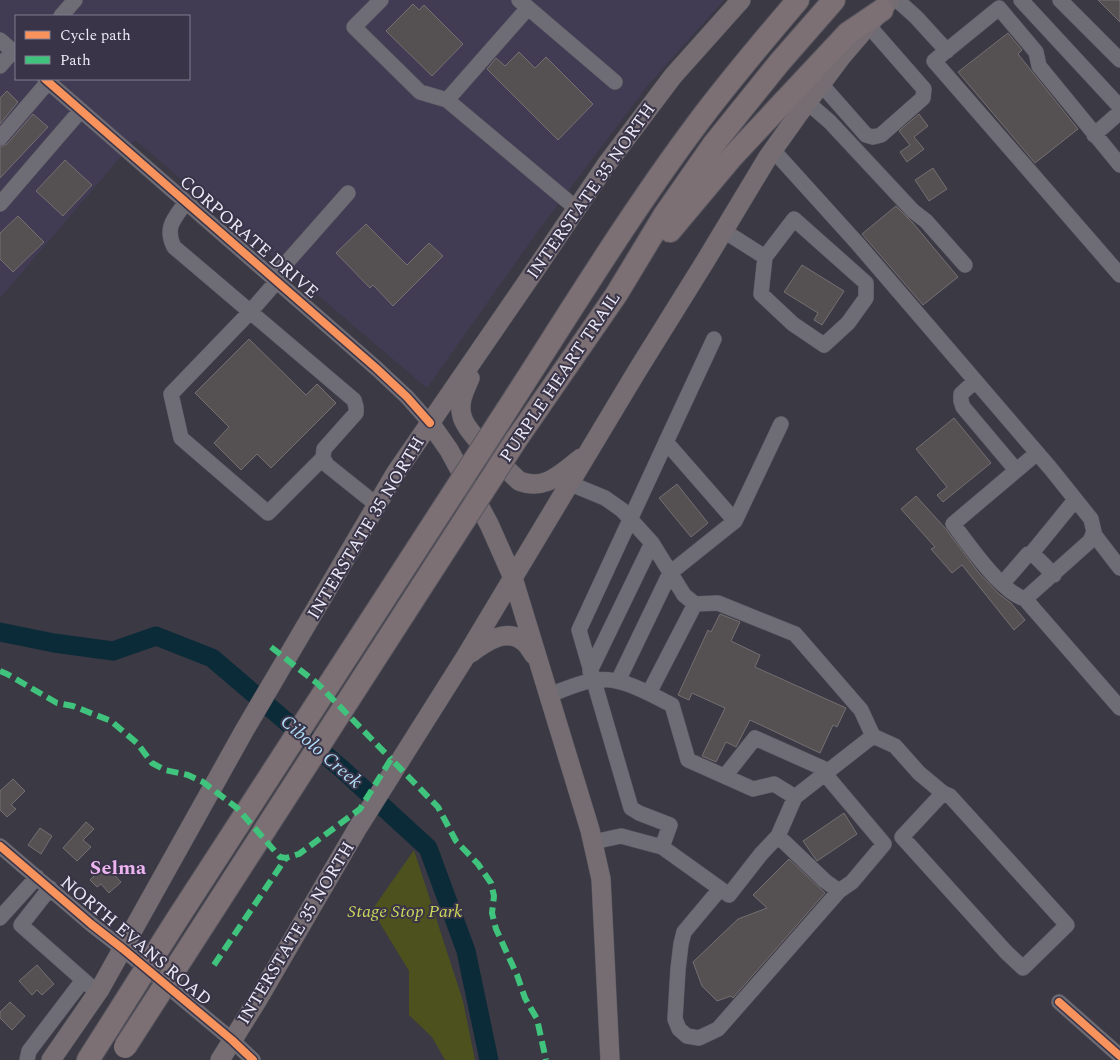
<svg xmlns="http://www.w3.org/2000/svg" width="1120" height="1060" font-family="Spectral,serif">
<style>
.built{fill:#413c54;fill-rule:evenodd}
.green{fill:#4c511e}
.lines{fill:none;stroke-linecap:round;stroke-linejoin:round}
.river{stroke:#0c2b39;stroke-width:19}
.building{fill:#555052;stroke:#756f72}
.minor-casing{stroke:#58565f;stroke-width:16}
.major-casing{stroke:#58565f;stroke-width:20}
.highway-casing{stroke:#58565f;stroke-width:24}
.minor{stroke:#6e6c75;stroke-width:15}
.major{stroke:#756d72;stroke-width:19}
.highway{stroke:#7d7074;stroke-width:22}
.highway-bridge-casing{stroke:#58565f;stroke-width:24;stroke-linecap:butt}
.highway-bridge{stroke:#7d7074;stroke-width:22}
.quiet{stroke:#40c37c;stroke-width:6;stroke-dasharray:12 6;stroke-linecap:butt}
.cycleway-casing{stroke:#393448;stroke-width:11}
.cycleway{stroke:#f8935d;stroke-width:8}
.labels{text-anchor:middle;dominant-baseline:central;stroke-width:4;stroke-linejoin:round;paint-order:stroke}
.street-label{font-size:18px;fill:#ebe9f6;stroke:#393448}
.park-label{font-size:18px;font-style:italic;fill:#c8d65b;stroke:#393448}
.water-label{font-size:19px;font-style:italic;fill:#adddf5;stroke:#393448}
.quarter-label{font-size:20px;font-weight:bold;fill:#edb5f0;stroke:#393448}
</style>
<rect width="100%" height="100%" fill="#3b3944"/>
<path class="built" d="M 0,0 L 724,0 L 649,84 L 538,231 L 427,388 L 135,140 L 2,296 L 0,295 ZM 16,16 L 189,16 L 189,79 L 16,79 Z"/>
<path class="green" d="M 414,850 L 463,1001 L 475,1060 L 445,1060 L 432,1037 L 409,1015 L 409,971 L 372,910 Z"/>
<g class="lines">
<path class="river" d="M 0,632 L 54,643 L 113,651 L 156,636 L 212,658 L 343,770 L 428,848 L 466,951 L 489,1060"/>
</g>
<path class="building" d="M 1098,0 L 1120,0 L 1120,22 Z
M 413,4 L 419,10 L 424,5 L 463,44 L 432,76 L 386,31 Z
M 1008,33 L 1022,50 L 1018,54 L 1078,129 L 1035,163 L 958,72 Z
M 519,52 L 535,68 L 546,57 L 593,104 L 558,140 L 487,69 L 496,58 L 505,66 Z
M 7,91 L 18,102 L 0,124 L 0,98 Z
M 33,114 L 48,127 L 0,178 L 0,147 L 7,144 Z
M 919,114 L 928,126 L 914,137 L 924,149 L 907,162 L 900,152 L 910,145 L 899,131 Z
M 65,160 L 92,185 L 63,216 L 36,191 Z
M 933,168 L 947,189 L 929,201 L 915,180 Z
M 896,206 L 913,223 L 958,277 L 923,305 L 862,234 Z
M 18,216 L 44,242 L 13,272 L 0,259 L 0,233 Z
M 366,224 L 407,265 L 429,243 L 443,256 L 393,306 L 373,285 L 370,288 L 336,253 Z
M 802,265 L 844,291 L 822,325 L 814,320 L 818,313 L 784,292 Z
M 249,339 L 306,395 L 317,384 L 336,403 L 271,468 L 257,454 L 241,470 L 214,443 L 229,427 L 195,393 Z
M 954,418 L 991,463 L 943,502 L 937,495 L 947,487 L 916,449 Z
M 677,484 L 708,523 L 691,537 L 659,498 Z
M 916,496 L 945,528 L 979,573 L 999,594 L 1011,603 L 1025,620 L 1014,630 L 962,565 L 952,573 L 931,549 L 935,547 L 901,509 Z
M 720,614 L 740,622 L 731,641 L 760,655 L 755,667 L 846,708 L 837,727 L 833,725 L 820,753 L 750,720 L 736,747 L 726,742 L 716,762 L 702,756 L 725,708 L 692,693 L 689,700 L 678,695 L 708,630 L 711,632 Z
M 13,779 L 25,791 L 11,805 L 16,809 L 7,817 L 0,810 L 0,791 Z
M 844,813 L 857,834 L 817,861 L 803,841 Z
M 86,822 L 94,829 L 83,840 L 91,847 L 77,861 L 63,848 Z
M 40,828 L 52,836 L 41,854 L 28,845 Z
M 789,859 L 825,893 L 733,998 L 731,996 L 717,1001 L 702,986 L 693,962 L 738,919 L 767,908 L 753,895 Z
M 105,865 L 121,882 L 109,893 L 101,884 L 97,887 L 90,880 Z
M 37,965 L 54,984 L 42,995 L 37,990 L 32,995 L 19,981 Z
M 10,1002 L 25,1016 L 12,1030 L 0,1018 L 0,1012 Z"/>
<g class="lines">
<defs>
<path id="minor" d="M 381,0 L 354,27 L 420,92 L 447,100 L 577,209
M 519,0 L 615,82
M 897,0 L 916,17 L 947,51
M 1021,0 L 1120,107
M 1060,0 L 1120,60
M 61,16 L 75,0
M 0,40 L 16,54
M 0,66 L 13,51
M 45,79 L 376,368 L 407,397 L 430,423
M 821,84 L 866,135 L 873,137 L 881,135 L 923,98 L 924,89 L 868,25
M 447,100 L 528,8
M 807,102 L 830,122 L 913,211 L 926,221 L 965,265
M 1094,135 L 1120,112
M 0,138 L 48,82
M 773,150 L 858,244 L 1051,469 L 1091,519 L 1094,532 L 1090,541 L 1025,599 C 1001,592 969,545 953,524 L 1037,453
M 1120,165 L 1039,66 L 1036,52 L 999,8 L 934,61 L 1120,275
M 186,202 C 175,218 164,227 174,247 L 354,400 L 356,407 L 356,413 L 324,449 L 323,458 L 327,465 L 377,505
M 0,204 L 81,110
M 724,231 L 765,257 L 794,219 L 866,283 L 866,298 L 848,323 L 824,345 L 793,324 L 761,294 L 765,257
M 273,278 L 348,193
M 277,281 L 250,312 L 171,394 L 181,438 L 268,513 L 323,458
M 975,381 L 961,394 L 961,401 L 963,407 L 1016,470
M 666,442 L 714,339
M 571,484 L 605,498 L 622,510 L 652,543 L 684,595 L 695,604 L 718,603 L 795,634 L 861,710 L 873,736 L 795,797 L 778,836 L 761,854 L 729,895 L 662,847
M 735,521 L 781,424
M 1093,533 L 1120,568
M 1031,554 L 1075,500
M 1003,583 L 1028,554 L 1035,556 L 1054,575
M 1025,599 L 1120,708
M 590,671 L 652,543
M 649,693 L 695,604
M 549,695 C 563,690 576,684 590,681 C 618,674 648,693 672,705 L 688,760 L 753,789 L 774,784 L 795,797
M 873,736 L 895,746 L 919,773 L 943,793 L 950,796 L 1067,925 L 1023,968 L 1006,952 L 902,837 L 943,793
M 825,774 L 884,844 L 852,882 L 839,891
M 725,776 L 755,738 L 829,771
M 593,842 L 621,836 L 662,847 L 670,825 L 639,813 L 631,808 L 579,630 L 666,442 L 735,521 L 670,573 L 618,681
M 0,846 L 91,924 L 123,949 L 232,1040 L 253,1060
M 50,888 L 21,925 L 98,993
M 720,889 L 684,932 L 681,944 L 678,969 L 675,1019 L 679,1029 L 687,1036 L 699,1038 L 718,1029 L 839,891 L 825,881 L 778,836
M 0,918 L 37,877
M 1059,1002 L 1120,1056
M 27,1060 L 29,1051 L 83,980"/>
<path id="major" d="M 470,378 C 465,390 458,402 462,416 C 466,434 505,467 519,481 C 546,491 560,474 581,458
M 430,423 L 449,450 L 489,524 L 513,578 L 590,830 L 601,879 L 610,1060
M 471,653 C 485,642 507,627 524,642 C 528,645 531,651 534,655
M 51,1060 L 100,989 L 244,731 L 395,474 L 533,273 L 606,165 L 673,76 L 741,0
M 220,1060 L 257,1001 L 357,829 L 466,656 L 637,371 L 706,260 L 768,157 L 800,112 L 842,56 L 890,0"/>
<path id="highway" d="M 670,231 L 732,157 L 848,33 L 882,10
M 499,422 C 564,322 626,219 697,124 C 729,81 763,41 798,0
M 516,440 L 616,295 L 665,214 L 713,145 L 779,63 L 834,0
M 88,1060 L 109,1027"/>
</defs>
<use href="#minor" class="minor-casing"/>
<use href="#major" class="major-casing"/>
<use href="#highway" class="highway-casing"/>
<use href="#minor" class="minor"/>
<use href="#major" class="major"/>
<use href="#highway" class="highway"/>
<defs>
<path id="highway-bridge" d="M 109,1027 L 176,921 L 499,422
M 125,1047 L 516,440"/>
</defs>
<use href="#highway-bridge" class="highway-bridge-casing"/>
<use href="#highway-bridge" class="highway-bridge"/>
<path class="quiet" d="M 271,647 L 318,684 L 391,759
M 0,671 L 7,674 L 57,703 L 73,706 L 111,721 L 137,743 L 152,763 L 165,770 L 188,775 L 203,782 L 237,808 L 280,857 L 286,858 L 299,854 L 360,809 L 391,759 L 438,807 L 456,841 L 478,864 L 491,883 L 494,896 L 492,913 L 496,929 L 517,975 L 525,998 L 537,1019 L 546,1060
M 214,965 L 286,858"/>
<defs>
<path id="cycleway" d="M 45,79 L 376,368 L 407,397 L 430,423
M 0,846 L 91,924 L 123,949 L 232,1040 L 253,1060
M 1059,1002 L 1120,1056"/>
</defs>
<use href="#cycleway" class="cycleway-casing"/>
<use href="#cycleway" class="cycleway"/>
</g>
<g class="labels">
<g class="street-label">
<text transform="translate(591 191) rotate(-55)">INTERSTATE 35 NORTH</text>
<text transform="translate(249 237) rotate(41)">CORPORATE DRIVE</text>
<text transform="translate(560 377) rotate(-56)">PURPLE HEART TRAIL</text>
<text transform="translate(366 528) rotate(-59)">INTERSTATE 35 NORTH</text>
<text transform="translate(296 933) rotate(-59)">INTERSTATE 35 NORTH</text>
<text transform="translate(136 941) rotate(40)">NORTH EVANS ROAD</text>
</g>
<g class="park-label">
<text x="405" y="911">Stage Stop Park</text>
</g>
<g class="water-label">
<text transform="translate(321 752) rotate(41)">Cibolo Creek</text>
</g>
<g class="quarter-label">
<text x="118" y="868">Selma</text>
</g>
</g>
<rect x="15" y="15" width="175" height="65" fill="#393448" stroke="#807c8e"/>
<rect x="25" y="31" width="25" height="8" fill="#f8935d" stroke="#807c8e"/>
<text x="60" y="40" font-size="15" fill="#ebe9f6">Cycle path</text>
<rect x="25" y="56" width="25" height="8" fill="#40c37c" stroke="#807c8e"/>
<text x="60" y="65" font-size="15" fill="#ebe9f6">Path</text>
</svg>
